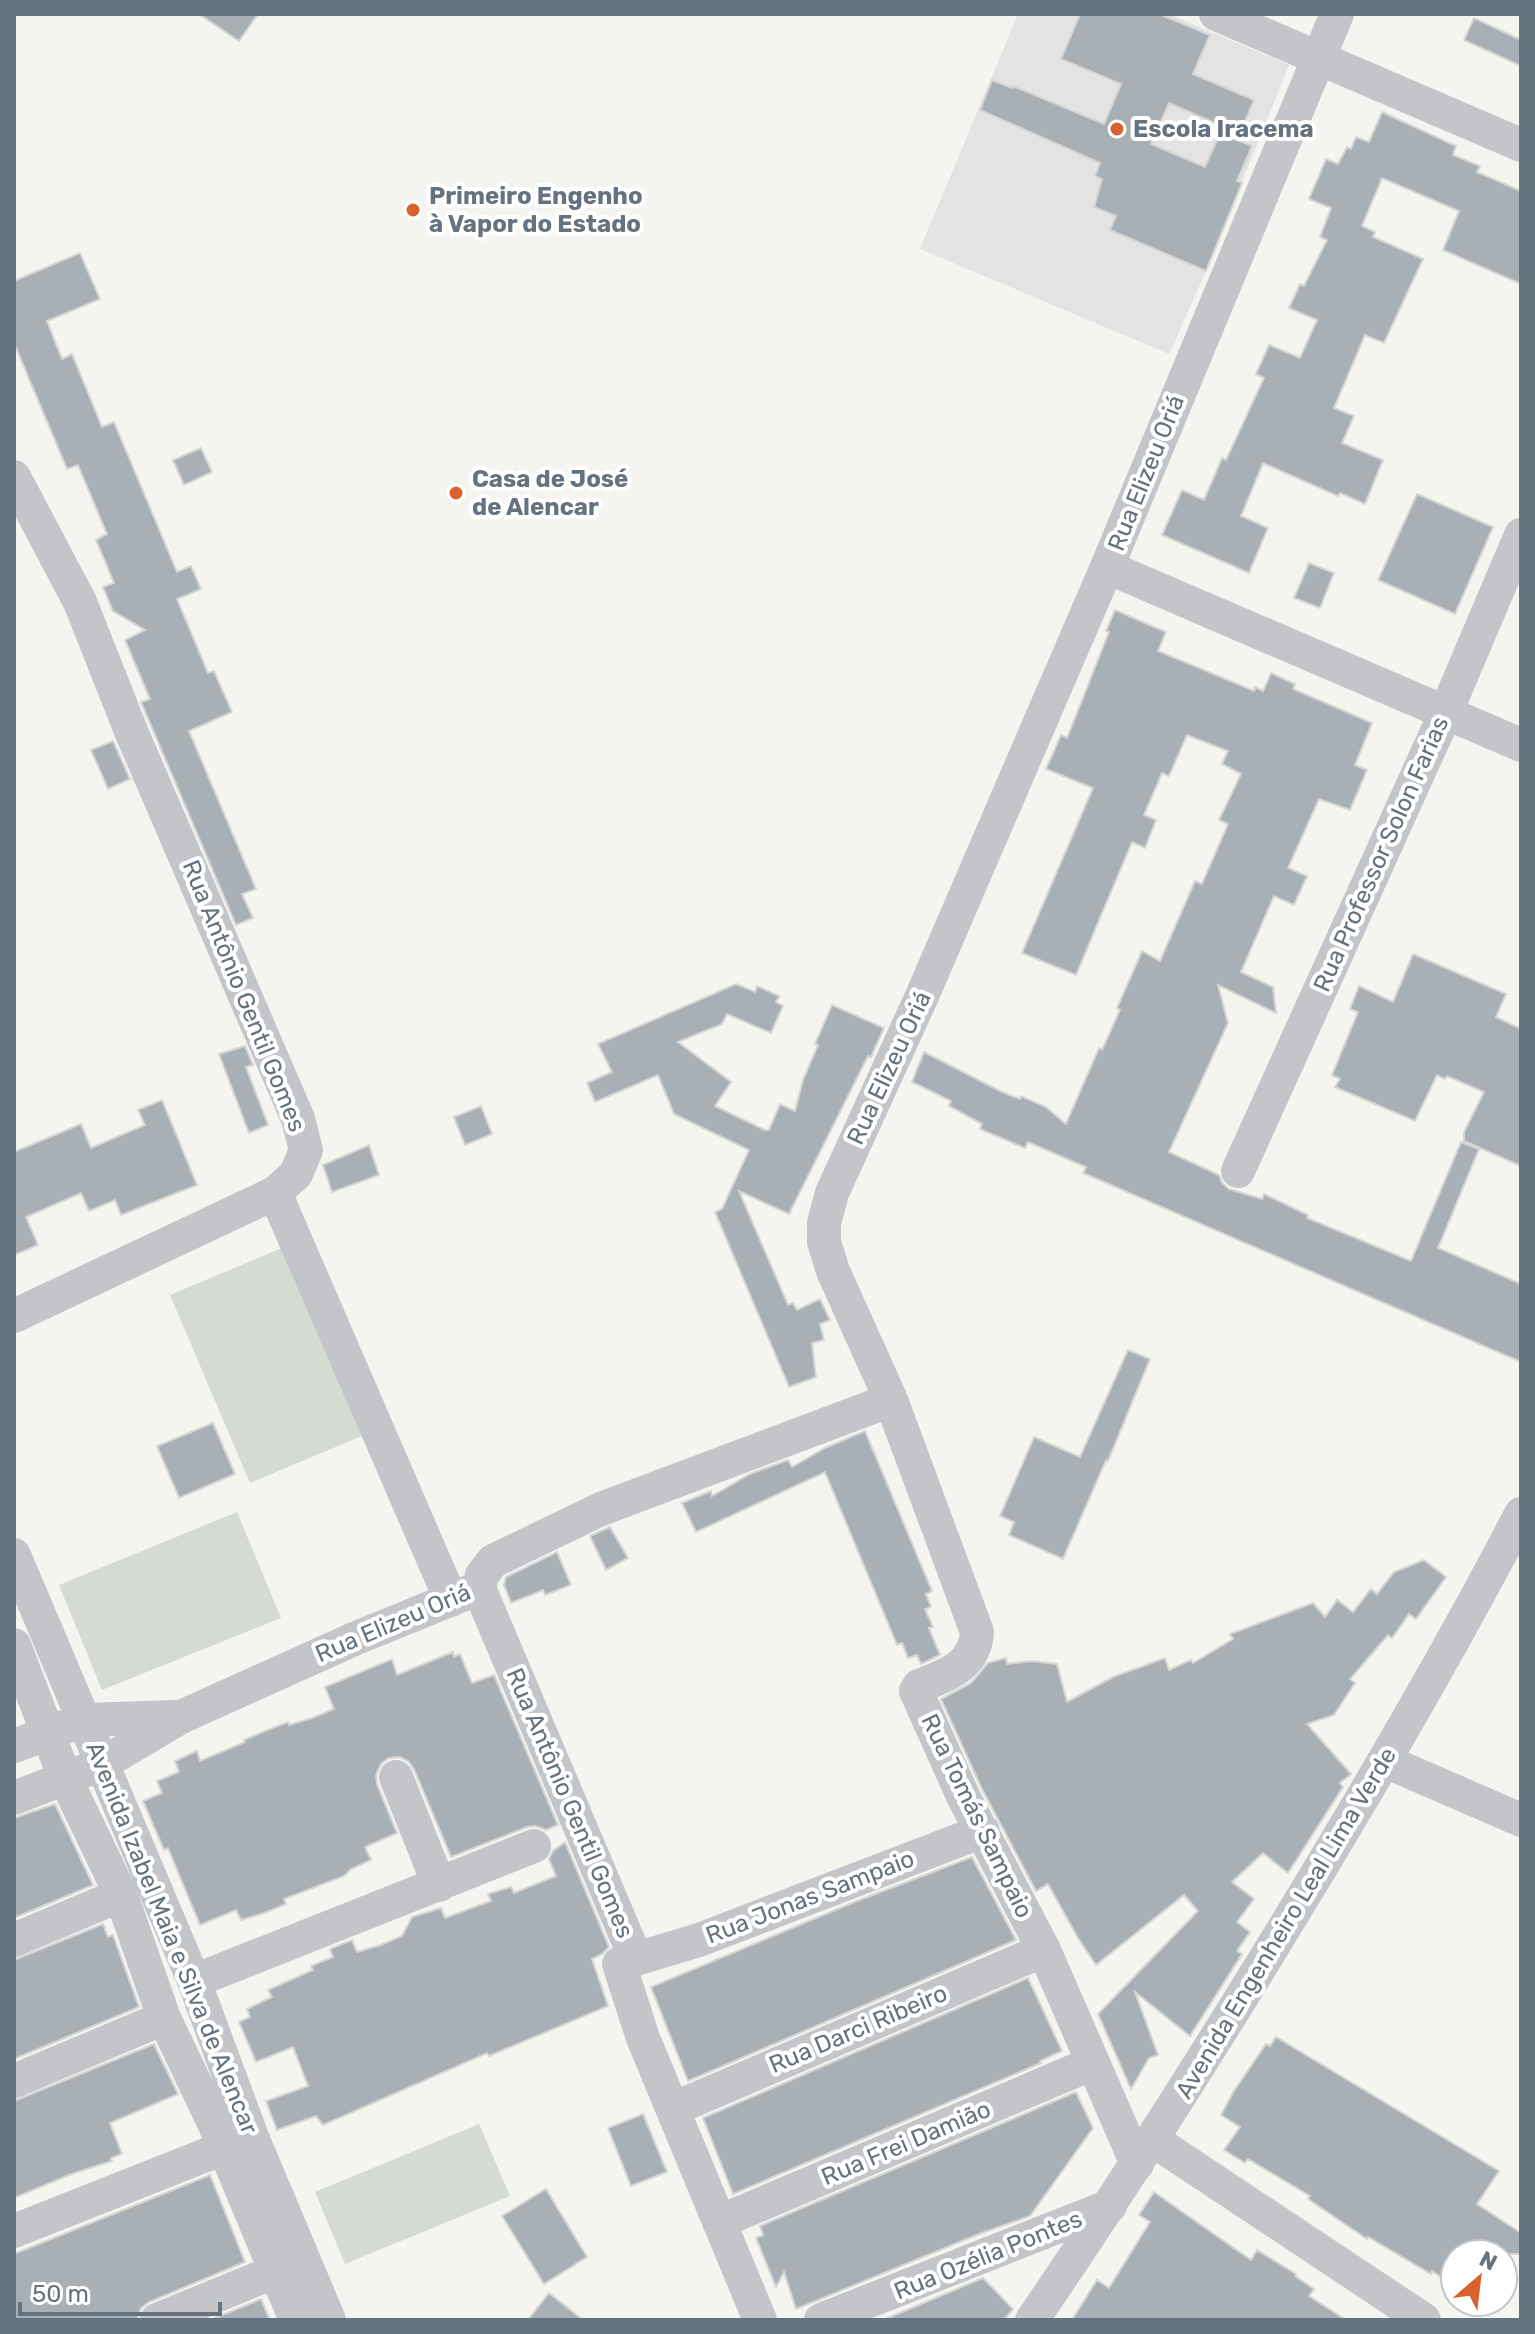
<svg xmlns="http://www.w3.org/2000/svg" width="1535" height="2334" font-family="Rubik,sans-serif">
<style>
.built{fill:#e2e3e2}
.green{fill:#d5dbd2}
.building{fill:#a9b0b5;stroke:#d5d6d4;stroke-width:2}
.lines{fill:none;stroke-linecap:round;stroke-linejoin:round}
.minor{stroke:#c3c5c9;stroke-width:34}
.poi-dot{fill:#d8612d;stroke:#fff;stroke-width:3}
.labels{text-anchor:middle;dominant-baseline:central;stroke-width:8;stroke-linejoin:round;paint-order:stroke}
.poi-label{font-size:24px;font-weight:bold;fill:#657280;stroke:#fff;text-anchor:start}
.street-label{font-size:24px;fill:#657280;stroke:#fff}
</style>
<rect width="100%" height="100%" fill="#f4f4f1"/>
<path class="built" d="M 1018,14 L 1169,14 L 1289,65 L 1206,271 L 1169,354 L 920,249 Z"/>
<path class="green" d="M 284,1247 L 364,1435 L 250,1483 L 170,1295 Z
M 237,1512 L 281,1618 L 102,1690 L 59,1585 Z
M 479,2124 L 510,2196 L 345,2264 L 315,2192 Z"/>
<path class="building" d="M 199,14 L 258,14 L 239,41 Z
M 1080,14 L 1159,14 L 1210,35 L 1193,74 L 1254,100 L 1240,134 L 1169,103 L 1151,144 L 1205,167 L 1220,133 L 1252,146 L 1237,181 L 1242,183 L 1206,271 L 1110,230 L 1116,216 L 1094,207 L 1102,179 L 1095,176 L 1100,163 L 980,110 L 992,80 L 1013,88 L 1013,86 L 1104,124 L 1121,84 L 1061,59 Z
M 1474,18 L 1521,40 L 1521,66 L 1464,40 Z
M 1382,112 L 1456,146 L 1453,155 L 1480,166 L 1477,172 L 1521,191 L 1521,284 L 1443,250 L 1459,211 L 1382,178 L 1362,226 L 1375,232 L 1373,237 L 1423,259 L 1384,343 L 1365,335 L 1334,408 L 1354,416 L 1342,443 L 1383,460 L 1365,504 L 1340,493 L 1338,496 L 1263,463 L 1241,516 L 1268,528 L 1249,573 L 1162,535 L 1182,490 L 1204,500 L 1222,458 L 1226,460 L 1264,378 L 1256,374 L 1269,345 L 1300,358 L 1317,320 L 1289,308 L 1300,284 L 1304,286 L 1327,240 L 1320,237 L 1331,208 L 1309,199 L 1326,159 L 1338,164 L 1347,147 L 1351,149 L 1356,137 L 1369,142 Z
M 80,253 L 100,299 L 47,321 L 62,359 L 72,354 L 102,427 L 114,422 L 177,572 L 191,566 L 201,589 L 177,599 L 208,673 L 214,671 L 232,712 L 189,731 L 256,889 L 242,894 L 253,918 L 236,925 L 141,702 L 150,699 L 125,640 L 145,630 L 113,611 L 103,587 L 114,583 L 96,540 L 107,534 L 78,465 L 67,469 L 14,343 L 14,281 Z
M 201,448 L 212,472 L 184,485 L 173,460 Z
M 1417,494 L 1493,527 L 1455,614 L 1378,580 Z
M 1309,563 L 1334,573 L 1320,608 L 1294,598 Z
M 1115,610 L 1166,632 L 1158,651 L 1254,691 L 1255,687 L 1263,691 L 1271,673 L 1295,684 L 1293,689 L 1372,723 L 1355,765 L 1367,770 L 1350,810 L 1319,799 L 1288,868 L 1307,876 L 1294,905 L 1274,896 L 1241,972 L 1273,987 L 1276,1013 L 1218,985 L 1228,1023 L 1169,1152 L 1219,1175 L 1222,1183 L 1229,1189 L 1262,1199 L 1264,1194 L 1308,1215 L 1307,1218 L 1411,1261 L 1461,1142 L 1479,1149 L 1438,1248 L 1521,1284 L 1521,1362 L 1097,1179 L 1083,1173 L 1086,1167 L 1028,1142 L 1025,1148 L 980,1129 L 982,1124 L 949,1106 L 951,1101 L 912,1082 L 924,1052 L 1002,1092 L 1020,1099 L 1021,1096 L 1046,1107 L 1066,1124 L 1099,1048 L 1102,1050 L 1120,1010 L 1117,1008 L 1142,951 L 1160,961 L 1195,881 L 1202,884 L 1228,824 L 1219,820 L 1241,774 L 1222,764 L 1228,751 L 1187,735 L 1169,776 L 1162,773 L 1144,815 L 1156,820 L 1145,848 L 1132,842 L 1076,975 L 1022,953 L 1093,788 L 1046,769 L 1061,735 L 1067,738 L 1109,632 L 1106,631 Z
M 113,741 L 130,779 L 108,789 L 91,750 Z
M 1413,954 L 1506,994 L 1496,1017 L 1521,1029 L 1521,1166 L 1464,1141 L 1464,1132 L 1484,1092 L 1447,1076 L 1445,1079 L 1437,1075 L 1415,1121 L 1335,1087 L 1340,1079 L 1332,1075 L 1358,1012 L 1350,1009 L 1359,986 L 1393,1002 Z
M 736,984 L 755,992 L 757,986 L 779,996 L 776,1002 L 783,1006 L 771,1033 L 727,1014 L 722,1024 L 678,1042 L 731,1082 L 715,1106 L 765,1130 L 769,1130 L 780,1104 L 795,1111 L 803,1080 L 818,1045 L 815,1044 L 832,1005 L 884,1028 L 871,1057 L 868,1056 L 789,1214 L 739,1191 L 788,1305 L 793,1303 L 797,1310 L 820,1299 L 830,1320 L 820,1324 L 824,1340 L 812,1343 L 816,1377 L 789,1387 L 715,1212 L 722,1209 L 749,1150 L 674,1114 L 658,1075 L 595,1102 L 587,1083 L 612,1072 L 598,1044 Z
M 245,1046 L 253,1065 L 246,1067 L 268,1125 L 249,1133 L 219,1054 Z
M 162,1100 L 197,1185 L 121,1215 L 115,1200 L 89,1211 L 81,1193 L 26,1217 L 38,1245 L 14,1255 L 14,1152 L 81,1124 L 91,1148 L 145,1125 L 138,1110 Z
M 481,1106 L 492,1134 L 465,1145 L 454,1117 Z
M 369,1145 L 379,1175 L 332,1192 L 323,1165 Z
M 1128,1350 L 1150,1359 L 1108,1461 L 1106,1460 L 1063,1559 L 1009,1535 L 1014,1522 L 1000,1516 L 1034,1437 L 1080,1457 Z
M 213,1423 L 235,1474 L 179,1498 L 157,1446 Z
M 865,1431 L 932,1591 L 926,1594 L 931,1607 L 925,1609 L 933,1627 L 929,1628 L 940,1655 L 921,1664 L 917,1655 L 908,1658 L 902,1643 L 897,1645 L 825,1472 L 696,1532 L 682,1503 L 711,1491 L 712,1496 L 750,1474 L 788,1460 L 792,1467 L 827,1447 Z
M 610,1527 L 628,1558 L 606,1570 L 590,1536 Z
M 557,1552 L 571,1585 L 545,1595 L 543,1590 L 511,1603 L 504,1585 L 506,1577 Z
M 1424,1560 L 1446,1577 L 1416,1619 L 1409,1614 L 1392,1638 L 1388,1635 L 1350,1679 L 1355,1683 L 1334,1715 L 1307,1724 L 1351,1774 L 1340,1783 L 1343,1787 L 1288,1873 L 1263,1853 L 1232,1882 L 1254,1899 L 1237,1922 L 1250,1932 L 1237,1951 L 1242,1954 L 1190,2036 L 1135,1992 L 1158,2055 L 1149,2058 L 1131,2089 L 1098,2014 L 1198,1911 L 1184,1895 L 1096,1965 L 1078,1938 L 1048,1884 L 1036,1891 L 981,1787 L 941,1699 L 971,1683 L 988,1663 L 1006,1658 L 1007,1664 L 1031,1661 L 1057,1664 L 1067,1702 L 1113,1677 L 1165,1658 L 1169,1670 L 1191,1660 L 1193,1663 L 1233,1639 L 1230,1634 L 1313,1603 L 1325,1617 L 1337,1600 L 1353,1612 L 1371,1589 L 1377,1594 L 1394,1572 Z
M 453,1652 L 454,1657 L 460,1654 L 472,1683 L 494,1675 L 558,1825 L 546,1830 L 536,1826 L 527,1827 L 451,1857 L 414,1769 L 408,1761 L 400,1757 L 389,1758 L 381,1764 L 376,1775 L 377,1784 L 397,1833 L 365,1847 L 371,1860 L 351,1869 L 344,1876 L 284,1899 L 286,1904 L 264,1913 L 241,1920 L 236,1910 L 200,1925 L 168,1848 L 164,1850 L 143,1801 L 162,1793 L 157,1781 L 179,1772 L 175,1761 L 197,1751 L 200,1761 L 245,1742 L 244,1740 L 265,1731 L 288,1722 L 289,1725 L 312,1718 L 334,1709 L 325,1687 L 392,1659 L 397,1675 Z
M 55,1804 L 93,1885 L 14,1918 L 14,1818 Z
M 565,1842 L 609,1947 L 602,1954 L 592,1959 L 608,2006 L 489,2056 L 487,2053 L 323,2125 L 316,2116 L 277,2130 L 266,2101 L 308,2086 L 293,2047 L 256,2062 L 239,2022 L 250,2017 L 247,2009 L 272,1997 L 268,1990 L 313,1970 L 311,1966 L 333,1957 L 330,1949 L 352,1940 L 357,1952 L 381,1945 L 402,1936 L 412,1917 L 441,1908 L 445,1918 L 491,1901 L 488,1894 L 511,1887 L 514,1893 L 556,1876 L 549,1859 L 553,1851 Z
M 972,1857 L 1016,1940 L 688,2081 L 651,1987 L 857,1901 Z
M 103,1924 L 108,1937 L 113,1935 L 139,2007 L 14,2059 L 14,1960 Z
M 1028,1978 L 1062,2051 L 1040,2061 L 1041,2063 L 733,2194 L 703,2118 Z
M 1276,2037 L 1499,2171 L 1477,2204 L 1521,2233 L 1521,2254 L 1455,2254 L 1455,2287 L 1432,2271 L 1431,2274 L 1368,2237 L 1367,2239 L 1308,2199 L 1310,2196 L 1248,2159 L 1245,2163 L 1224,2150 L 1240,2127 L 1221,2115 L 1234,2091 L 1266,2044 L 1270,2046 Z
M 154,2044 L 178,2094 L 110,2123 L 122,2154 L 111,2158 L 112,2161 L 74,2173 L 14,2198 L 14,2101 Z
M 1076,2092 L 1093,2128 L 1030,2216 L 979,2234 L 796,2309 L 784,2272 L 776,2287 L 756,2238 L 763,2235 L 760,2226 Z
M 643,2114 L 667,2172 L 631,2186 L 608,2128 Z
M 210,2175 L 245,2262 L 149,2302 L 141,2308 L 137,2320 L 14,2320 L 14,2254 Z
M 546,2189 L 587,2257 L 544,2284 L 502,2216 Z
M 1154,2192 L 1251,2260 L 1257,2250 L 1296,2274 L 1295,2276 L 1314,2289 L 1309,2296 L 1346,2320 L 1072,2320 L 1097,2280 L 1109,2288 L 1150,2222 L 1139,2215 Z
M 983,2278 L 1013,2309 L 1004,2320 L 883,2320 Z
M 549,2293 L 583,2320 L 528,2320 Z
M 261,2299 L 270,2320 L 210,2320 Z"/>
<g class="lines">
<path class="minor" d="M 1216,14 L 1521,145
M 14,477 L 80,602 L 131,731 L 298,1119 L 306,1150 L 296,1174 L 275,1193 L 14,1316
M 1107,567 L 1521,745
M 1238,1171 L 1445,714 L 1521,535
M 275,1193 L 451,1600
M 14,1555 L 194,1981 L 252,2137 L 329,2320
M 479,1588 L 482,1575 L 493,1561 L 601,1509 L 891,1400
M 479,1588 L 636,1959
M 14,1645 L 65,1778 L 121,1895 L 164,2018 L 214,2123 L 296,2320
M 14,1746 L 83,1720 L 177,1717
M 1385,1761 L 1521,1820
M 396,1777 L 439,1885
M 14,1798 L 102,1764 L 181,1717 L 354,1639 L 479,1588
M 14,1940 L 121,1895
M 194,1981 L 534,1846
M 14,2081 L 164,2018
M 673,2109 L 1044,1950
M 1153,2140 L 1424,2320
M 1137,2164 L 1044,1950 L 963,1796 L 916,1691 L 919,1686 C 947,1675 975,1666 977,1632 L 891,1400 L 833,1271 L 824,1242 L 824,1223 L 832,1193 L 922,996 L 1107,567 L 1337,14
M 719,2222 L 1093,2063
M 14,2231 L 244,2140
M 157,2320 L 274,2272
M 760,2320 L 643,2038 L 619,1964 L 699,1940 L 983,1831
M 821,2320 L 1110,2206
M 1032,2320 C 1128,2180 1218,2037 1306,1892 C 1381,1768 1454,1643 1521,1514"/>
</g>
<g class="poi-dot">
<circle cx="1117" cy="129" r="8"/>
<circle cx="413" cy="210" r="8"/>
<circle cx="456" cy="493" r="8"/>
</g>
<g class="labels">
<g class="poi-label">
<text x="1133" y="129">Escola Iracema</text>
<text x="429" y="196">Primeiro Engenho<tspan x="429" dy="28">à Vapor do Estado</tspan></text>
<text x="472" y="479">Casa de José<tspan x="472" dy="28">de Alencar</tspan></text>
</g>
<g class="street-label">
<text transform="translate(1146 473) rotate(-68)">Rua Elizeu Oriá</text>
<text transform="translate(1381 854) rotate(-66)">Rua Professor Solon Farias</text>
<text transform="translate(244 996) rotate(68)">Rua Antônio Gentil Gomes</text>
<text transform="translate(889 1068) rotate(-65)">Rua Elizeu Oriá</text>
<text transform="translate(393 1623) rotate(-23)">Rua Elizeu Oriá</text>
<text transform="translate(570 1803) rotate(67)">Rua Antônio Gentil Gomes</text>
<text transform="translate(977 1816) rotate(64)">Rua Tomás Sampaio</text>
<text transform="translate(810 1897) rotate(-21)">Rua Jonas Sampaio</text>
<text transform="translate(1286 1923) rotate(-59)">Avenida Engenheiro Leal Lima Verde</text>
<text transform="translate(172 1938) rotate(68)">Avenida Izabel Maia e Silva de Alencar</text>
<text transform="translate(858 2029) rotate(-23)">Rua Darci Ribeiro</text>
<text transform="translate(906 2143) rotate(-23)">Rua Frei Damião</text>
<text transform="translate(988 2255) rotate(-22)">Rua Ozélia Pontes</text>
</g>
</g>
<rect width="1535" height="2334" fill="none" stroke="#657280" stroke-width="32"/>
<g transform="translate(1479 2278) rotate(28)"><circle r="38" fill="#ffffff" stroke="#c1c7cc" stroke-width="2"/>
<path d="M0-6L14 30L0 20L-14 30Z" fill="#d8612d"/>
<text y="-12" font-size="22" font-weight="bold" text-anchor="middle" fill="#657280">N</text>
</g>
<path d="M20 2302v12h200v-12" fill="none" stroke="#657280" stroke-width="4"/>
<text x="32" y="2302" font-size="24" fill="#657280" stroke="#ffffff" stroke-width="6" paint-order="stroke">50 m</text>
</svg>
